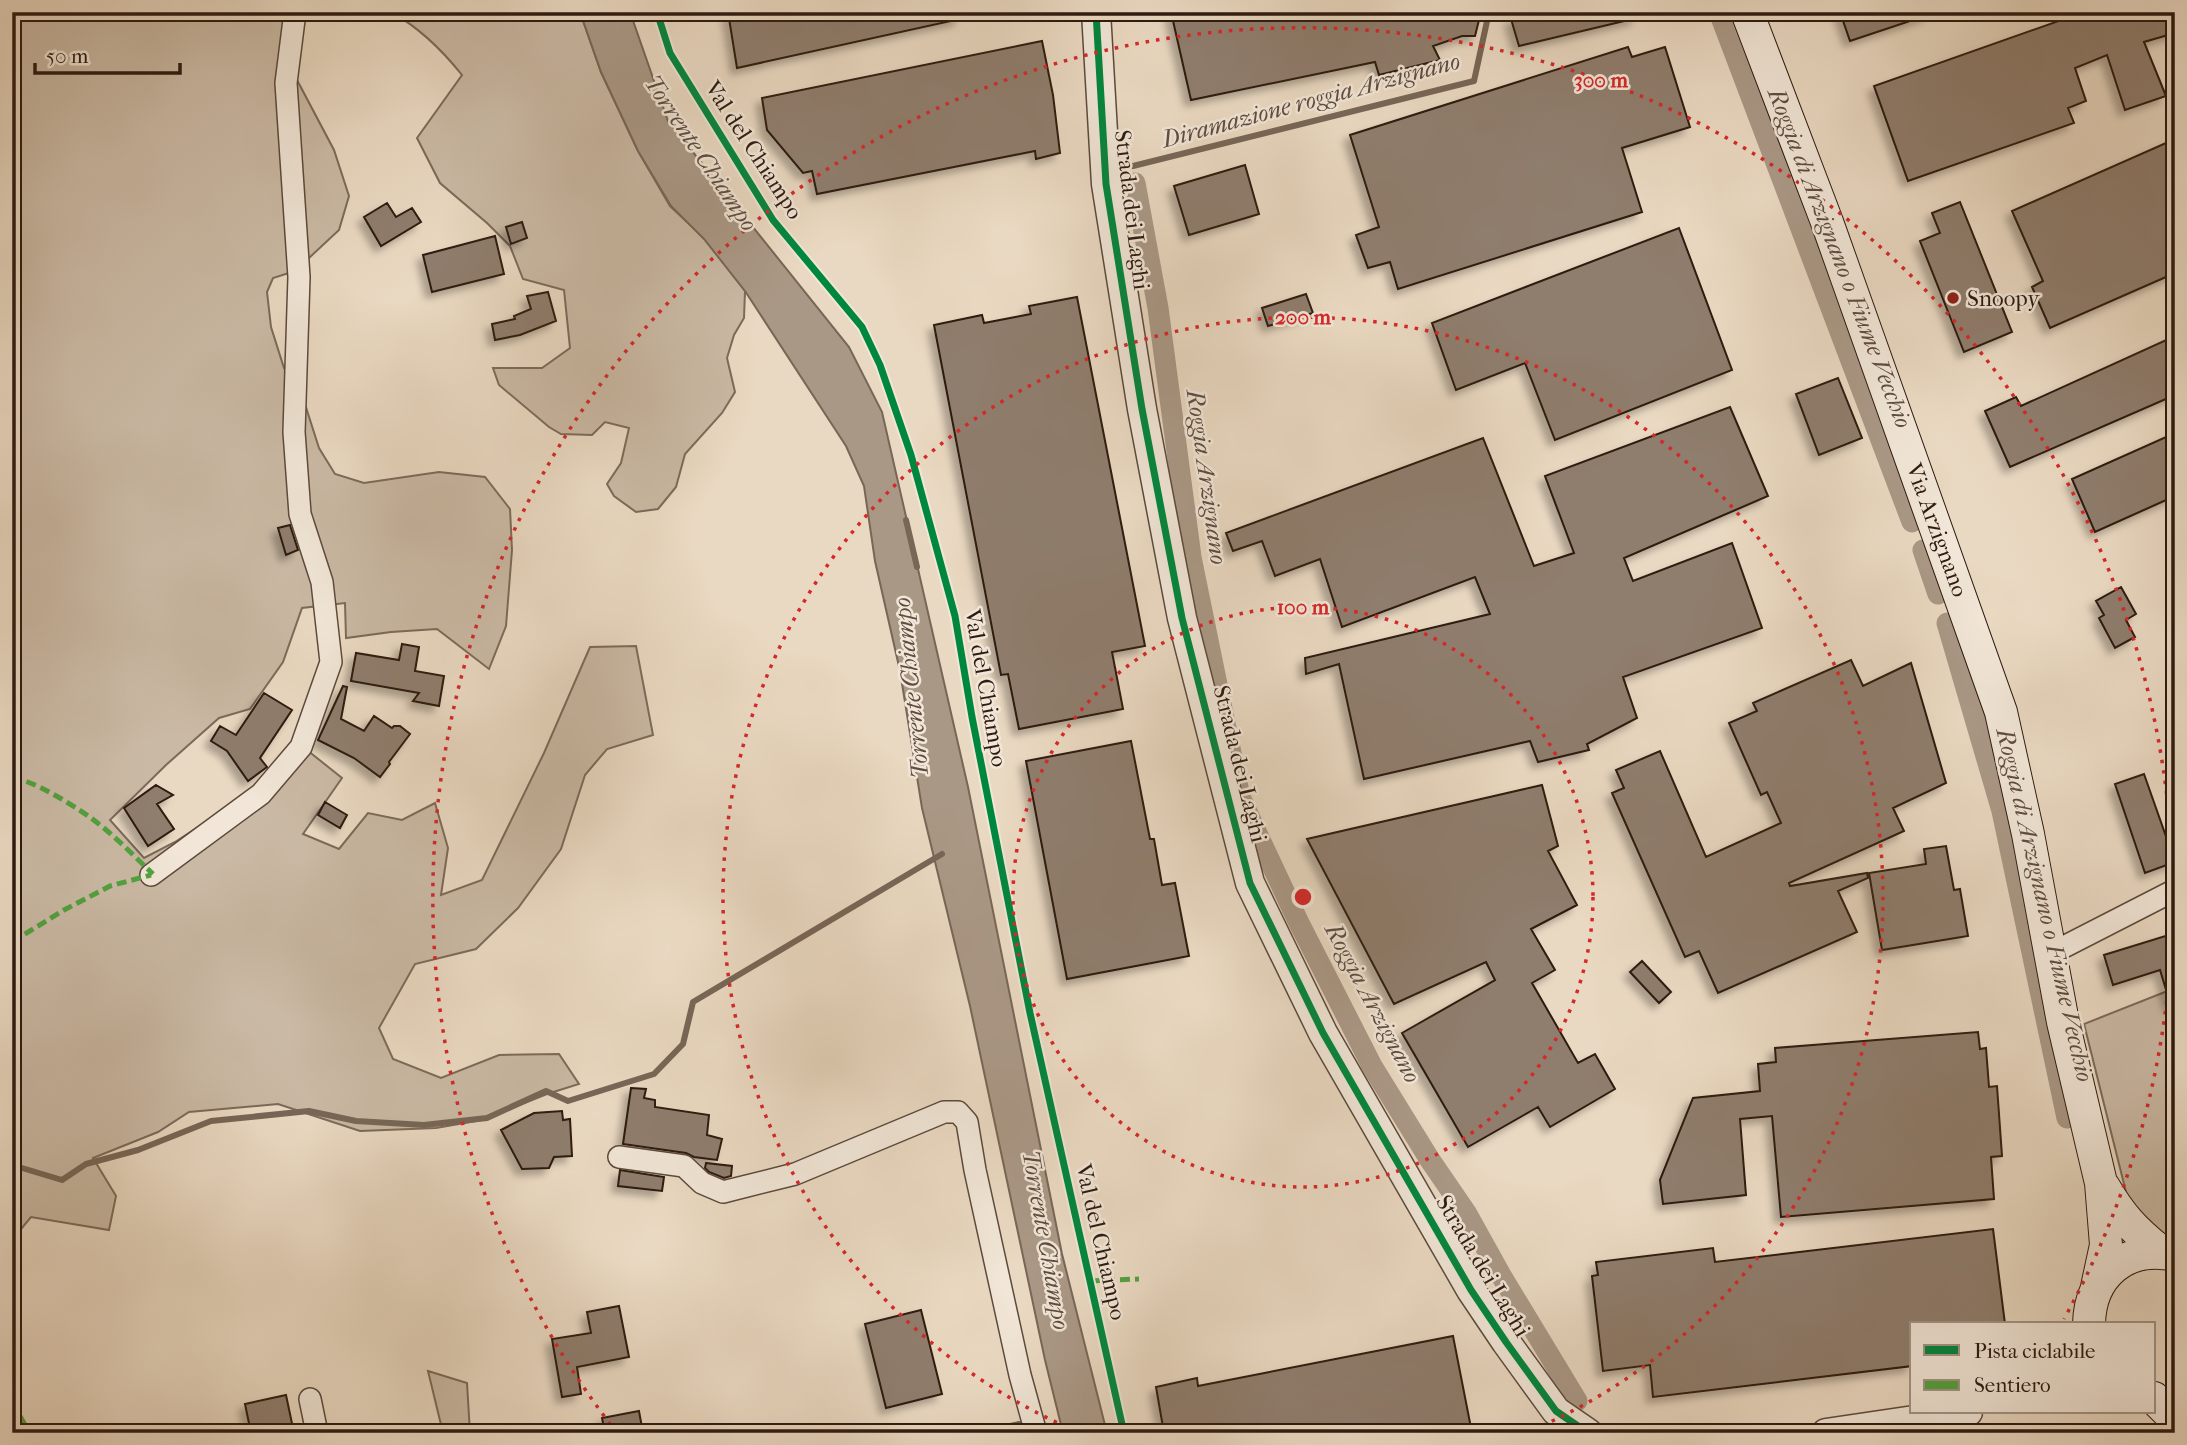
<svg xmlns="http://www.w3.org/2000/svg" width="2187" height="1445" font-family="'IM FELL French Canon',serif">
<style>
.green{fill:#cab9a4;stroke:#7c6a5a;stroke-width:2}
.water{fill:#aa9886;stroke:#786657;stroke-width:2}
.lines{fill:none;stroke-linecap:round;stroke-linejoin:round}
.stream{stroke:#786657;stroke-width:6}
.canal{stroke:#aa9886;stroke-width:21}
.building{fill:#8f7d6d;stroke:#2d1a11;stroke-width:2;filter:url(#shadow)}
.minor-casing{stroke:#5c4a3d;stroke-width:24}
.tertiary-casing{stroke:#5c4a3d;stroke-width:31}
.secondary-casing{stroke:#2d1a11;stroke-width:34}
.minor{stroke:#f1e6d7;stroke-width:21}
.tertiary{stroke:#f1e6d7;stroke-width:28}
.secondary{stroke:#f1e6d7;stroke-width:32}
.quiet{stroke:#52a13f;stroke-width:5;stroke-dasharray:10 5;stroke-linecap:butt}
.cycleway-casing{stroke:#f1e6d7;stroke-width:11}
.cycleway{stroke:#00873e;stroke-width:7}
.ring{fill:none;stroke:#d62828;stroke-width:3.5;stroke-dasharray:3.5 7}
.poi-dot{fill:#8f2418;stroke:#f1e6d7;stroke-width:2.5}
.labels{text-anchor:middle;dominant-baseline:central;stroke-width:5;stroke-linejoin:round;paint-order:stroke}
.street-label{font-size:23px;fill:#2d1a11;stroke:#f1e6d7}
.poi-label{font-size:23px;fill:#2d1a11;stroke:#f1e6d7;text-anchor:start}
.water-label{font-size:24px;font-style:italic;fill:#5f4c40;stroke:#f1e6d7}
.centre{fill:#d62828;stroke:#f1e6d7;stroke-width:3.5}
.ring-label{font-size:21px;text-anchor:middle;font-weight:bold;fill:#d62828;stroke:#f1e6d7;stroke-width:5;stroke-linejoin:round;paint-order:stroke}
</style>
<defs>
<filter id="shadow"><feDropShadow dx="-6" dy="6" stdDeviation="3.5" flood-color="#0004"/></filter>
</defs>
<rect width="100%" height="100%" fill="#ead9c2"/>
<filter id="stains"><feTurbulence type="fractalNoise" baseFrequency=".00286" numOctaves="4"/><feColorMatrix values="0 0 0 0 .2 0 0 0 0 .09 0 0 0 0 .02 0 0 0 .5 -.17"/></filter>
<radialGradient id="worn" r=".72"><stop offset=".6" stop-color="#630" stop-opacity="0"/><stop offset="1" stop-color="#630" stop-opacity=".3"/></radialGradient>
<path class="green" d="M 12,12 L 312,12 L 296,21 L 287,61 L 334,150 L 349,196 L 339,230 L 295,271 L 273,278 L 267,292 L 271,327 L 284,368 L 303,398 L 319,448 L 335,474 L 364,483 L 439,472 L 485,477 L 510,509 L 512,550 L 506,626 L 489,669 L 437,629 L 391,632 L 346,638 L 345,603 L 302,608 L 283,662 L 250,709 L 219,718 L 166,765 L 110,820 L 144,858 L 175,842 L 253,791 L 297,742 L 342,778 L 303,834 L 339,849 L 368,813 L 402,820 L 435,803 L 448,848 L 441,895 L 482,880 L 544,753 L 590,647 L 636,646 L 653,735 L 607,749 L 585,775 L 561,849 L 518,908 L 476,949 L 415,964 L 379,1028 L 393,1059 L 441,1078 L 499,1055 L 559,1054 L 579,1084 L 547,1094 L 482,1120 L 436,1128 L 360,1131 L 278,1104 L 189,1112 L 158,1132 L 93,1158 L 116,1196 L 109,1230 L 31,1217 L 12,1240 Z
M 391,12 L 580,12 L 601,72 L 638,151 L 670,206 L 704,238 L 745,291 L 744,318 L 734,335 L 727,358 L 735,392 L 722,413 L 685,454 L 676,487 L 658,509 L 636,512 L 614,496 L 607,484 L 621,463 L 629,428 L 605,422 L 592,435 L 561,434 L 549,427 L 499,385 L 493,368 L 542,368 L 570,348 L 564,290 L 523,279 L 510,246 L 487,223 L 440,183 L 417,138 L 462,75 C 442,50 420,28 391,12 Z
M 2175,988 L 2175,1273 L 2151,1258 L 2135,1228 L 2084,1024 Z
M 428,1371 L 467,1383 L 470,1433 L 443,1433 Z"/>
<path class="water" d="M 580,12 L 630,12 L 668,121 L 849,347 L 882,412 L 968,787 L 1062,1254 L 1107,1433 L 1063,1433 L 1045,1360 L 970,1006 L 922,808 L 900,671 L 875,561 L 864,486 L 846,446 L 745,291 L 704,239 L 671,206 L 638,151 L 601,72 Z"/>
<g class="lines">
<path class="stream" d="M 1133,166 L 1474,81 L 1489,12
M 906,520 L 917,567
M 12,1165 L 62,1180 L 86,1164 L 138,1150 L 211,1121 L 309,1111 L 356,1121 L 424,1125 L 487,1118 L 546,1091 L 568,1101 L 654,1074 L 683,1044 L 693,1002 L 942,854
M 976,1433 L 1019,1424"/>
<path class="canal" d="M 1719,12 L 1912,522
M 1135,183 L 1158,308 L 1191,557 L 1240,797 L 1298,921 L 1372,1066 L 1430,1160 L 1467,1214 L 1502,1277 L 1577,1401
M 1923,550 L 1938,594
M 1947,623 L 2002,811 L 2067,1118"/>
</g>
<path class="building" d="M 728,12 L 960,12 L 960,19 L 737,68 Z
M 1171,12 L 1481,12 L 1475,36 L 1462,36 L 1433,46 L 1440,60 L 1379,75 L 1375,62 L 1191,100 Z
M 1521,12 L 1636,12 L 1637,18 L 1519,46 L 1511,19 L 1522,16 Z
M 1840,12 L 1928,12 L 1928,15 L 1850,41 Z
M 2084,12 L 2175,12 L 2175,33 L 2144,42 L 2166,96 L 2125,110 L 2107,55 L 2075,68 L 2086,101 L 2068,108 L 2074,123 L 1908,181 L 1874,86 Z
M 1042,41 L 1053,95 L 1060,153 L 1036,159 L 1035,151 L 817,194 L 812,171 L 803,173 L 767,130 L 762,98 Z
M 1628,47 L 1632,57 L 1665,47 L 1690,127 L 1622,148 L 1642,212 L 1398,289 L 1390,262 L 1368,268 L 1356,235 L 1379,227 L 1350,135 Z
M 2175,139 L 2175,273 L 2050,328 L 2032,287 L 2043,281 L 2012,211 Z
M 1245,165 L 1259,214 L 1189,235 L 1174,186 Z
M 1960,202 L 2012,332 L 1964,352 L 1920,241 L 1940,233 L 1932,213 Z
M 387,203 L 396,217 L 412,208 L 421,222 L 381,246 L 364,217 Z
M 522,222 L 527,238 L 511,244 L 506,227 Z
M 1679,228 L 1732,370 L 1555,440 L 1525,363 L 1456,390 L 1432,323 Z
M 495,236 L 504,274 L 432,292 L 423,255 Z
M 548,292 L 556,321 L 520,335 L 495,340 L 492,324 L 515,319 L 514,316 L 531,309 L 527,296 Z
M 1306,294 L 1313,313 L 1268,326 L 1262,308 Z
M 1077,297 L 1145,646 L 1112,652 L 1123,709 L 1019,729 L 1008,674 L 1001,675 L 934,325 L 982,315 L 984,323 L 1031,314 L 1029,306 Z
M 2175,336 L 2175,395 L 2010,467 L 1985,411 L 2016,397 L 2021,406 Z
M 1838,378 L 1862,438 L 1819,455 L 1796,394 Z
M 1730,407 L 1768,496 L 1624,558 L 1633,581 L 1732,543 L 1762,628 L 1623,677 L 1637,718 L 1587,744 L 1589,750 L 1538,762 L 1530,741 L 1364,779 L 1339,664 L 1306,674 L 1305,658 L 1490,614 L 1475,577 L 1342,627 L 1320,559 L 1275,576 L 1262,541 L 1233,551 L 1226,533 L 1483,438 L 1534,566 L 1574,553 L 1545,476 Z
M 2175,433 L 2175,496 L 2095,532 L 2072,479 Z
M 290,525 L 298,550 L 286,555 L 278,528 Z
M 2121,587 L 2136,614 L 2126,620 L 2135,637 L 2115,648 L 2099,618 L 2104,615 L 2096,601 Z
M 402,644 L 419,647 L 415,671 L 444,676 L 439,706 L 413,701 L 419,693 L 351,681 L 356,653 L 399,660 Z
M 1851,660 L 1863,686 L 1911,663 L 1946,783 L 1893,808 L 1904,831 L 1789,883 L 1790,886 L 1867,873 L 1868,878 L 1838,891 L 1857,932 L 1718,993 L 1699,951 L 1685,957 L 1612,793 L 1624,788 L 1616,770 L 1660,751 L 1706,857 L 1781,823 L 1767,792 L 1761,795 L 1729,723 L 1757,711 L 1753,703 Z
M 343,686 L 347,687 L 341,719 L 364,731 L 374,716 L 392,728 L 394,726 L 400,726 L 410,734 L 389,762 L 390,764 L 380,777 L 354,758 L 318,740 Z
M 264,693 L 292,710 L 260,758 L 267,767 L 248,781 L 227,751 L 211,741 L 220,726 L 236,735 Z
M 1131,741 L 1150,839 L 1154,839 L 1162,885 L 1175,883 L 1189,956 L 1067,979 L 1026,761 Z
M 2144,774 L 2175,862 L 2145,873 L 2115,784 Z
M 156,785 L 173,795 L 157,804 L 174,829 L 148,846 L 124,808 Z
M 1542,785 L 1558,846 L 1548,851 L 1577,905 L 1531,929 L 1555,970 L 1532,983 L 1578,1063 L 1595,1054 L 1615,1089 L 1550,1127 L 1538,1107 L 1468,1147 L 1402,1033 L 1495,980 L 1486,962 L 1394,1004 L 1307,839 Z
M 325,802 L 347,815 L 340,828 L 318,815 Z
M 1946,846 L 1954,890 L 1960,889 L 1968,936 L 1882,950 L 1869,873 L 1926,864 L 1924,849 Z
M 2175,933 L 2175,1006 L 2171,1006 L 2160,970 L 2113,985 L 2104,955 Z
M 1642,961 L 1671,992 L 1659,1003 L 1630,972 Z
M 1978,1032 L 1980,1049 L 1986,1048 L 1989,1087 L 1997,1086 L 2002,1156 L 1991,1157 L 1994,1199 L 1781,1217 L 1772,1116 L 1740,1119 L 1746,1195 L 1663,1204 L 1660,1180 L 1693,1098 L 1760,1091 L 1758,1064 L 1776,1062 L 1775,1048 Z
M 631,1088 L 646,1089 L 644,1098 L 655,1100 L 655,1107 L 709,1115 L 707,1135 L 722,1139 L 717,1160 L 694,1157 L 686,1153 L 623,1144 Z
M 562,1111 L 563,1120 L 570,1119 L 572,1156 L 554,1157 L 549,1168 L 522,1169 L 501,1130 L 534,1113 Z
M 706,1163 L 732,1166 L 731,1176 L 724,1178 L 709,1172 L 705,1168 Z
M 620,1170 L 664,1177 L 662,1191 L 618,1186 Z
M 1993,1229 L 2005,1324 L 1912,1324 L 1912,1366 L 1653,1397 L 1650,1365 L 1603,1371 L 1592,1276 L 1598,1275 L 1596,1262 L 1713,1248 L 1715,1262 Z
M 619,1306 L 629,1357 L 577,1367 L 581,1394 L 562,1397 L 552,1339 L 591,1333 L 587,1312 Z
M 921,1310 L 942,1394 L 886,1408 L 865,1324 Z
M 1453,1336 L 1472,1433 L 1164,1433 L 1156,1387 L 1197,1378 L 1198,1386 Z
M 286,1395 L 294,1433 L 251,1433 L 245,1404 Z
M 639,1411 L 643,1433 L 605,1433 L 602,1418 Z"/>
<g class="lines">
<defs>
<path id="minor" d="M 151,875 L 261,794 L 301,747 L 331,662 L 322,582 L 300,514 L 294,432 L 299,277 L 286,83 L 295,12
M 2050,954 L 2175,890
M 619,1157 L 684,1166 L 702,1183 L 723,1192 L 795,1174 L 944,1112 L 958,1112 L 967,1122 L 975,1170 L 1020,1375 L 1036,1433
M 310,1399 L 317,1433"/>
<path id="tertiary" d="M 1096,12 L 1106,184 L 1142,409 L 1182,618 L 1250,883 L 1323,1033 L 1471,1290 L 1506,1342 L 1556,1411 L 1588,1433
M 1826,1433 L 1968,1412"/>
<path id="secondary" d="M 1747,12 L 1827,222 L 2001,712 L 2028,834 L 2063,1022 L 2101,1183 L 2106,1245 L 2097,1287
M 2104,1187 C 2121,1216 2134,1230 2160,1251
M 2089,1324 C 2090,1275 2126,1244 2175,1255
M 2154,1398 L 2175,1419"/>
</defs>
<use href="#minor" class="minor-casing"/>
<use href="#tertiary" class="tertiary-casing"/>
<use href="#secondary" class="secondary-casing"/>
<use href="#minor" class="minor"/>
<use href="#tertiary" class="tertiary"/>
<use href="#secondary" class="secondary"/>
<path class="quiet" d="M 12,779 C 28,776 81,810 95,821 C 116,837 134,856 153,874
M 12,942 L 64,910 L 110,886 L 151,875
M 1090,1281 L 1139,1279
M 12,1403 L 30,1433"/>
<defs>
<path id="cycleway" d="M 657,12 L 670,53 L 773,220 L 862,327 L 880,365 L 911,455 L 955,616 L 972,717 L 1030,1013 L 1124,1433
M 1096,12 L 1106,184 L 1142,409 L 1182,618 L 1250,883 L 1323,1033 L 1471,1290 L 1506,1342 L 1556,1411 L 1588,1433"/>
</defs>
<use href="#cycleway" class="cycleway-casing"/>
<use href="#cycleway" class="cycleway"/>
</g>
<g class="ring">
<circle cx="1303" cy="897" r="290"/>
<path d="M1076 1431A580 580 0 1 1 1530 1431"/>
<path d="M617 1433A870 870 0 1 1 2064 1319"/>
</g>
<circle class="poi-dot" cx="1953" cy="298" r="7"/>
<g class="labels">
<g class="street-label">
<text transform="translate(754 150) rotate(57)">Val del Chiampo</text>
<text transform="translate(1132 210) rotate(83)">Strada dei Laghi</text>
<text transform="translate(1937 530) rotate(70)">Via Arzignano</text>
<text transform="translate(986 688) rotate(80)">Val del Chiampo</text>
<text transform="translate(1240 764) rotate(76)">Strada dei Laghi</text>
<text transform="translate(1101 1242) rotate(77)">Val del Chiampo</text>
<text transform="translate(1483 1266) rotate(59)">Strada dei Laghi</text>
</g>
<g class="poi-label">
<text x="1967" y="298">Snoopy</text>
</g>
<g class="water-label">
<text transform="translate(1311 100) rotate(-15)">Diramazione roggia Arzignano</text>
<text transform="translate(701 153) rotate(56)">Torrente Chiampo</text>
<text transform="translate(1840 258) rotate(69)">Roggia di Arzignano o Fiume Vecchio</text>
<text transform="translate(1207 477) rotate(82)">Roggia Arzignano</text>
<text transform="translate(911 688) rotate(-96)">Torrente Chiampo</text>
<text transform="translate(2045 905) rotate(77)">Roggia di Arzignano o Fiume Vecchio</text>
<text transform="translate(1373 1003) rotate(62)">Roggia Arzignano</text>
<text transform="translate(1046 1240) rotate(80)">Torrente Chiampo</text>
</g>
</g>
<circle cx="1303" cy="897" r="10" class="centre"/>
<g class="ring-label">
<text x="1601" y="87">300 m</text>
<text x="1303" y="324">200 m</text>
<text x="1303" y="614">100 m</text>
</g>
<rect width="2187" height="1445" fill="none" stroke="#ead9c2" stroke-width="42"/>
<rect x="14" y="14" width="2159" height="1417" fill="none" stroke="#2d1a11" stroke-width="3.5"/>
<rect x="21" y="21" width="2145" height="1403" fill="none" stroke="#2d1a11" stroke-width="2"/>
<rect x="1910" y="1322" width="245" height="91" fill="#f1e6d7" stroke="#a39488" stroke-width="2"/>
<rect x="1924" y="1345" width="35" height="10" fill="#00873e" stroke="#a39488" stroke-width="2"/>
<text x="1974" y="1358" font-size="21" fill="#2d1a11">Pista ciclabile</text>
<rect x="1924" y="1380" width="35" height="10" fill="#52a13f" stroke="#a39488" stroke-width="2"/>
<text x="1974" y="1392" font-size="21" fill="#2d1a11">Sentiero</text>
<path d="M35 63v10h145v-10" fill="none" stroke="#2d1a11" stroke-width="3.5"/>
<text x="46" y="63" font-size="21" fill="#2d1a11" stroke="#f1e6d7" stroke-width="5" paint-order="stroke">50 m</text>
<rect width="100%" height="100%" filter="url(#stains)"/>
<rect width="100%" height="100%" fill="url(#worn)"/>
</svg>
